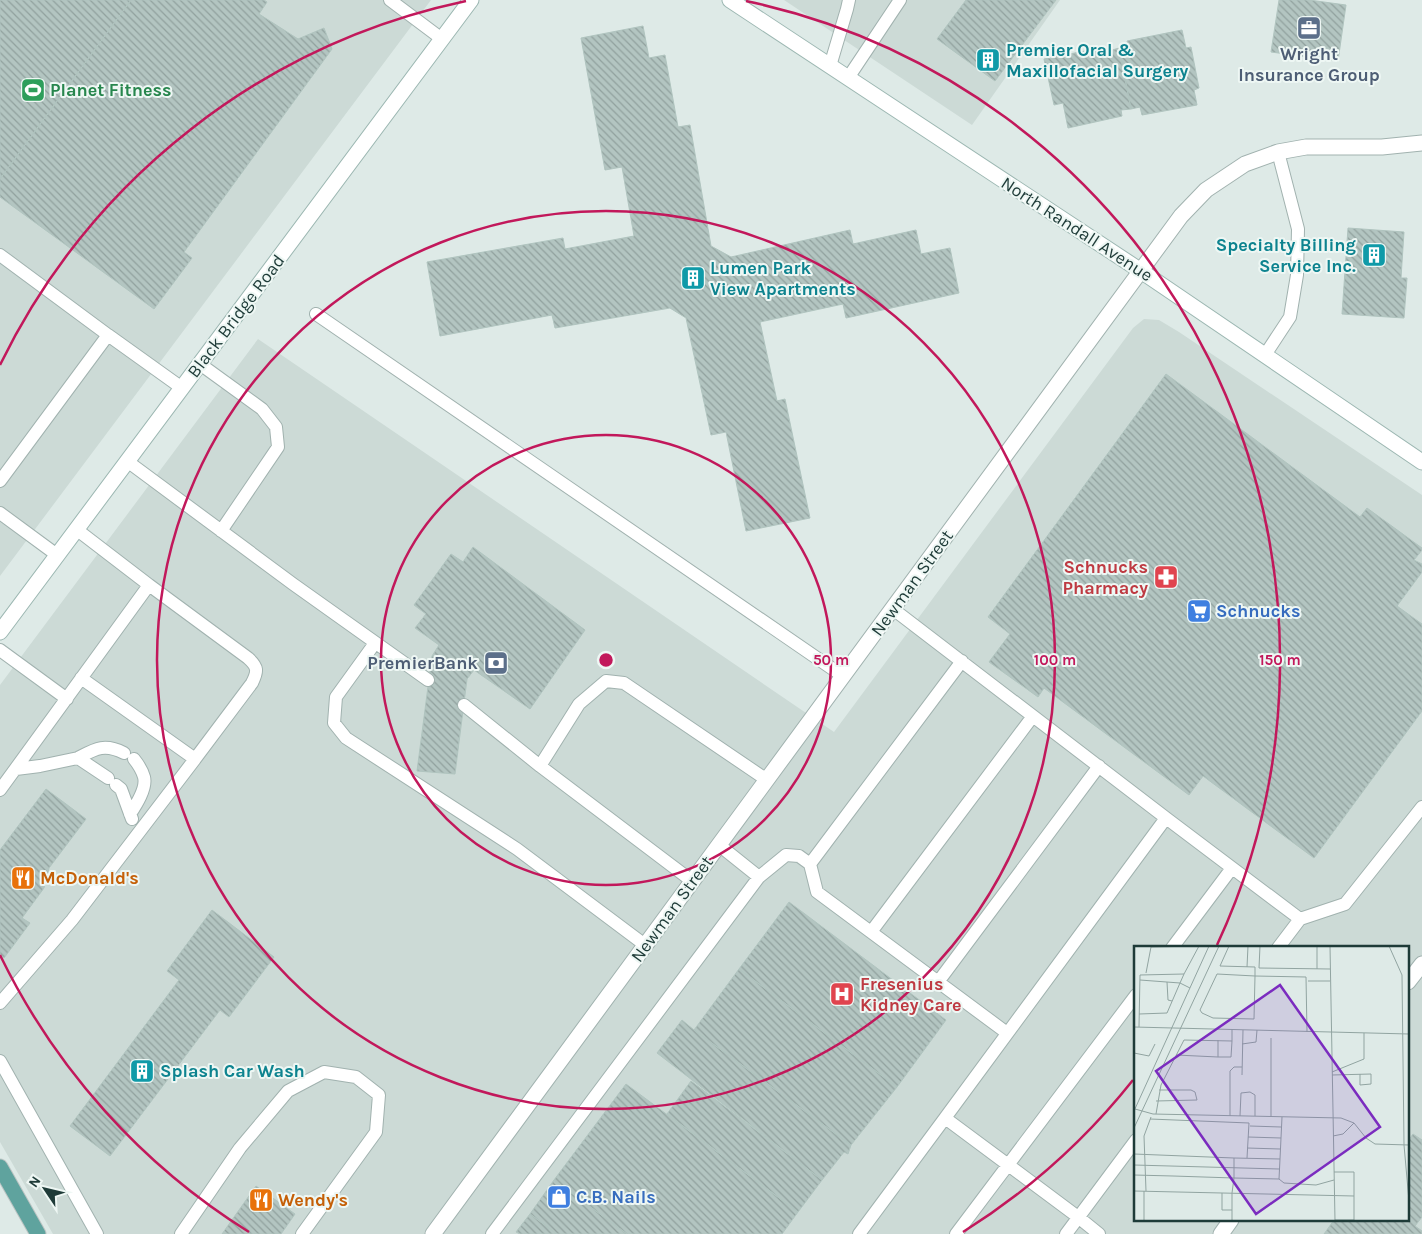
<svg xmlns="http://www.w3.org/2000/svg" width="1422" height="1234" font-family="Karla,sans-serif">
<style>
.built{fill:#ccdad6;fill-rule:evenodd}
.building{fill:url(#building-back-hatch);stroke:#b0c4bf}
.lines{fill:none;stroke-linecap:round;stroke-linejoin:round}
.lane-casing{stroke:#a1b2af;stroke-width:14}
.street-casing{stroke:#a1b2af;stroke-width:17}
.secondary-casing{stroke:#9cb7b2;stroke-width:17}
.primary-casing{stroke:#bcc4c3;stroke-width:17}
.lane{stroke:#fff;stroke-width:12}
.street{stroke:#fff;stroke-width:15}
.secondary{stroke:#fff;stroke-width:15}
.primary{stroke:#5fa39e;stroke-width:15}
.ring{fill:none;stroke:#c2185b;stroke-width:2.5}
.labels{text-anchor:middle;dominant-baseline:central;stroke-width:4;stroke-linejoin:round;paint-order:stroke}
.culture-label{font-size:18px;font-weight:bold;fill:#0d838f;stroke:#eef7f4;text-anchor:start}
.service-label{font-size:18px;font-weight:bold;fill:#4e5e75;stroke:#eef7f4}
.leisure-label{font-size:18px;font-weight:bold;fill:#27864d;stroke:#eef7f4;text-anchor:start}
.street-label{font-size:18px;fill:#1e3b38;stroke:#eef7f4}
.health-label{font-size:18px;font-weight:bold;fill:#be3a42;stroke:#eef7f4;text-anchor:end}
.shop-label{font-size:18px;font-weight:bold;fill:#366cbe;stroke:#eef7f4;text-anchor:start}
.food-label{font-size:18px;font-weight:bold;fill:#c56008;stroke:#eef7f4;text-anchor:start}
.inset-road{fill:none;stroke:#91a4a1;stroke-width:1}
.view{fill:#7b2cbf;fill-opacity:0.15;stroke:#7b2cbf;stroke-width:2.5}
.inset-edge{fill:none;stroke:#1e3b38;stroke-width:2.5}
.centre{fill:#c2185b;stroke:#eef7f4;stroke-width:2.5}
.ring-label{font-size:15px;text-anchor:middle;font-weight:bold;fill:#c2185b;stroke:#eef7f4;stroke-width:4;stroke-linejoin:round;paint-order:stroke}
</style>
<defs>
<pattern id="building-back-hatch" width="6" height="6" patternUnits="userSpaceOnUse" patternTransform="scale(1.25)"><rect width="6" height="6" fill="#b3c5c1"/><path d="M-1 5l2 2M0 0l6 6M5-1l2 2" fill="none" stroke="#91a19e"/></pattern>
</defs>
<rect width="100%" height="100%" fill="#deeae7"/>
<path class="built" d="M 0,0 L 431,0 L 0,576 Z
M 784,0 L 1060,0 L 972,125 Z
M 1144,319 L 1159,320 L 1179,332 L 1422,495 L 1422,1234 L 53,1234 L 0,1142 L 0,685 L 258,339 L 834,732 L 1133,328 ZM 1136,948 L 1408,948 L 1408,1220 L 1136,1220 Z"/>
<path class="building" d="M 0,0 L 131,0 L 0,179 Z
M 131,0 L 264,0 L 267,2 L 259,14 L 298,39 L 324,28 L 332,49 L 184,252 L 192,258 L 154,309 L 0,197 L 0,179 Z
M 966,0 L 1056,0 L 995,81 L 937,39 Z
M 1279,0 L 1309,0 L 1346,5 L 1338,61 L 1271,52 Z
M 643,26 L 649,58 L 665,55 L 678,127 L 690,125 L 711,246 L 731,257 L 850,230 L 853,244 L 916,230 L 921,254 L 950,248 L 959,293 L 846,318 L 843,304 L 760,322 L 777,401 L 785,399 L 810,518 L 746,531 L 726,432 L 711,435 L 686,318 L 670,308 L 555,328 L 552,315 L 440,336 L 427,262 L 563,238 L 565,249 L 634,236 L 622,167 L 605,170 L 581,38 Z
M 1182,30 L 1186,48 L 1191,47 L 1199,88 L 1194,90 L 1197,105 L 1142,115 L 1140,107 L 1131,109 L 1119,48 L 1129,47 L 1127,41 Z
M 1105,47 L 1109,51 L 1119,48 L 1131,109 L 1121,110 L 1122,116 L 1068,128 L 1063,103 L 1054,105 L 1044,59 Z
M 1348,228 L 1404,232 L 1401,278 L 1407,278 L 1404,318 L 1342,314 Z
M 1166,374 L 1360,517 L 1367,508 L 1422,548 L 1422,550 L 1414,560 L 1422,564 L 1422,572 L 1397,606 L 1422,624 L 1422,711 L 1314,858 L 1203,776 L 1189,795 L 1044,688 L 1038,697 L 989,662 L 1010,634 L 988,617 Z
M 473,547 L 585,630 L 530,709 L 474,670 L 467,679 L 455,774 L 417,771 L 432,656 L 439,645 L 415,628 L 426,614 L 414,605 L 451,554 L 463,562 Z
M 46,789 L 86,819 L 49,868 L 44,888 L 22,918 L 30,923 L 4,958 L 0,955 L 0,850 Z
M 789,902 L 946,1020 L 897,1087 L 739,969 Z
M 212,910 L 274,957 L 229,1017 L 220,1010 L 110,1156 L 70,1126 L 179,980 L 167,971 Z
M 739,969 L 897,1087 L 851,1145 L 694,1030 Z
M 682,1020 L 694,1030 L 851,1145 L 848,1154 L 844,1152 L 822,1180 L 657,1053 Z
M 691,1081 L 822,1180 L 798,1212 L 667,1114 Z
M 626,1084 L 798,1212 L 782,1234 L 627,1234 L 554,1180 Z
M 1413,1134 L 1422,1140 L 1422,1217 L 1415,1226 L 1422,1231 L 1422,1234 L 1324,1234 L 1334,1220 L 1408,1220 L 1408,1141 Z
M 554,1180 L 627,1234 L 557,1234 L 530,1214 Z
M 256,1186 L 295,1214 L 281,1234 L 222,1234 Z
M 530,1214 L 557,1234 L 520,1234 L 516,1232 Z"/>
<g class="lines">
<defs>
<path id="lane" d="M 390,0 L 442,39
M 830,66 L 847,9 L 849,0
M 848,78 L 900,0
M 0,255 L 108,335 L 0,481
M 316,314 L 843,676
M 108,335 L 182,388
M 1265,355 L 1290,317 L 1297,275 L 1298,229 L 1278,152
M 200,364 L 262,409 L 276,427 L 278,447 L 221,531
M 127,461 L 293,584 L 428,680
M 0,513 L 57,555
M 149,585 L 248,658 C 258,667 258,671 252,683 L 195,759
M 893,609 L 1166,818
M 375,643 L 336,697 L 334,723 L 346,738 L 517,849 L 645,945
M 0,650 L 67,699
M 464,705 L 540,766
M 78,758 C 95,749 104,743 124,753
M 16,769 L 40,766 L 78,758 L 108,778
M 116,785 L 121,789 L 132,819
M 0,790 L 149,585 L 76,529
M 130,814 C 136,805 147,788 144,777 C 142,770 138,764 134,759
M 719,845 L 759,877
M 810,864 L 962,661
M 692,881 L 540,766 L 579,704 L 606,681 L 624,683 L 767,780
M 1300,919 L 1345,904 L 1422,807
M 871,932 L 1033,716
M 1172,948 L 1232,868
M 938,982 L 1099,766
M 0,1003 L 72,920 L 195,759 L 81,678
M 0,1061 L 97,1234
M 181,1234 L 240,1148 L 288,1091 L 324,1072 L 356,1077 L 379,1095 L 376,1132 L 302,1234
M 492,1234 L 759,877 L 786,855 L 799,856 L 810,864 L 817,892 L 1007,1033
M 859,1234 L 945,1118
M 956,1234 L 1136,995
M 1066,1234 L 1136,1140
M 1099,1234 L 1078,1217 L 945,1118 L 1166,818 L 1300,919 L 1278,948"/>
<path id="street" d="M 1408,982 L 1422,964
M 433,1234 L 1181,216 L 1206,190 L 1245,164 L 1278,152 L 1306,147 L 1382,147 L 1422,143
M 1221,1234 L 1231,1220"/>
<path id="secondary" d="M 730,0 L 1141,271 L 1422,462
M 0,632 L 471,0"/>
<path id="primary" d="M 0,1167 L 38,1234"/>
</defs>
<use href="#lane" class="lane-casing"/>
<use href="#street" class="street-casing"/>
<use href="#secondary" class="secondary-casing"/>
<use href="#primary" class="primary-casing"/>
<use href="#lane" class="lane"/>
<use href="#street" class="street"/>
<use href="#secondary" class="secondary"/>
<use href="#primary" class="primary"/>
</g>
<g class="ring">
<circle cx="606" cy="660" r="225"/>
<circle cx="606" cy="660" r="449"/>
<path d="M1133 1080A674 674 0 0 1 963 1232M249 1232A674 674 0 0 1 0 955M0 365A674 674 0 0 1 466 1M746 1A674 674 0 0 1 1217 945"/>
</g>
<defs>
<symbol id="office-square" viewBox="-11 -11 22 22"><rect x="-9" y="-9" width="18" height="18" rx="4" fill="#5c6f8a" stroke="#eef7f4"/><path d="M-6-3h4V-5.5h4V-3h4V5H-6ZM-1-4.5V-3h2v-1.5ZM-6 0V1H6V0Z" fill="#fff"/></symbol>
<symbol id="building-square" viewBox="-11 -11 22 22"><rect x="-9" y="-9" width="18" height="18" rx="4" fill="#0f9aa8" stroke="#eef7f4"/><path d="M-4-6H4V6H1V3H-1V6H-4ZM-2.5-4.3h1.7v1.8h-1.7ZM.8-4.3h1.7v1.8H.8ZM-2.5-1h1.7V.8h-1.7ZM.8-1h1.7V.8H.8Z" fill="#fff"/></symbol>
<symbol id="stadium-square" viewBox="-11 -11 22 22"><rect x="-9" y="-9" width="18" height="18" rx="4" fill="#2e9e5b" stroke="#eef7f4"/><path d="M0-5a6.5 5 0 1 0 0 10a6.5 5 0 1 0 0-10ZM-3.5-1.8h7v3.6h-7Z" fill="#fff"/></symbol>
<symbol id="pharmacy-square" viewBox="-11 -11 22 22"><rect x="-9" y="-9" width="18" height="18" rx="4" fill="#e0444e" stroke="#eef7f4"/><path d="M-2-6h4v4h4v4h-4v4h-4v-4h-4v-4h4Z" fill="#fff"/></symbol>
<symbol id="supermarket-square" viewBox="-11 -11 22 22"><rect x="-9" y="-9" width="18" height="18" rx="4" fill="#3f7fe0" stroke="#eef7f4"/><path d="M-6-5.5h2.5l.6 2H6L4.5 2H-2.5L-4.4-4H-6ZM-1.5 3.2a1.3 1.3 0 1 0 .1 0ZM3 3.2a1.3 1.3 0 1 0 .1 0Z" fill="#fff"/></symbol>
<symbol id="bank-square" viewBox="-11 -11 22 22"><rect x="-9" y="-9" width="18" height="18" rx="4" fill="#5c6f8a" stroke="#eef7f4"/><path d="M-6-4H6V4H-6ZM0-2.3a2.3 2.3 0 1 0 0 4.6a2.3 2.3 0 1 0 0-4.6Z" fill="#fff"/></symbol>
<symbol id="restaurant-square" viewBox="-11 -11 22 22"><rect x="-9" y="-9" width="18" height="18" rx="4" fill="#e8710a" stroke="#eef7f4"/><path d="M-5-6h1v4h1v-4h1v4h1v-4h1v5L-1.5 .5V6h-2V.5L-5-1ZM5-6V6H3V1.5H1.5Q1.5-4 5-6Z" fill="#fff"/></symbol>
<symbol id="hospital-square" viewBox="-11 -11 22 22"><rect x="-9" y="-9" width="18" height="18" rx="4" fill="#e0444e" stroke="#eef7f4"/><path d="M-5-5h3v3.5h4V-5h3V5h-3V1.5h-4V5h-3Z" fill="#fff"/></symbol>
<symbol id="shop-square" viewBox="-11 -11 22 22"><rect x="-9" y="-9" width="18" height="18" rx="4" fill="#3f7fe0" stroke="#eef7f4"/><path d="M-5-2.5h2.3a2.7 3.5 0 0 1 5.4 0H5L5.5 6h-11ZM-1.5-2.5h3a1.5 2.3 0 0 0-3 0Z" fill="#fff"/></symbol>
</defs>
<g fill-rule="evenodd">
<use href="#office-square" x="1295" y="14" width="28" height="28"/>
<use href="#building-square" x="974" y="46" width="28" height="28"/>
<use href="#stadium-square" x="19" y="76" width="28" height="28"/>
<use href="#building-square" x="1360" y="241" width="28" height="28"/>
<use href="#building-square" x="679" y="264" width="28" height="28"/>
<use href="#pharmacy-square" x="1152" y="563" width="28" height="28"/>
<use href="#supermarket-square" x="1185" y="597" width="28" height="28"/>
<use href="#bank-square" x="482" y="649" width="28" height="28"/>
<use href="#restaurant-square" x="9" y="864" width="28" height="28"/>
<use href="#hospital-square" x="828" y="980" width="28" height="28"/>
<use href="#building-square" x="128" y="1057" width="28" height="28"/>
<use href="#shop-square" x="545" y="1183" width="28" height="28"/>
<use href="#restaurant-square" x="247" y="1186" width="28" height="28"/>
</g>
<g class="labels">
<g class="culture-label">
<text x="1006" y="50">Premier Oral &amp;<tspan x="1006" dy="21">Maxillofacial Surgery</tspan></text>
<text x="1356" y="245" text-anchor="end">Specialty Billing<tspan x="1356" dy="21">Service Inc.</tspan></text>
<text x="710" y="268">Lumen Park<tspan x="710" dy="21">View Apartments</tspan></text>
<text x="160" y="1071">Splash Car Wash</text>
</g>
<g class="service-label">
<text x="1309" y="54">Wright<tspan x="1309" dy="21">Insurance Group</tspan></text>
<text x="478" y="663" text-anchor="end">PremierBank</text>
</g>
<g class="leisure-label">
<text x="50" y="90">Planet Fitness</text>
</g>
<g class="street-label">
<text transform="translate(1077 229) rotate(33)">North Randall Avenue</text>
<text transform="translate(236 316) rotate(-53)">Black Bridge Road</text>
<text transform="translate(912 583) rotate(-54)">Newman Street</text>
<text transform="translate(672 909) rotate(-54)">Newman Street</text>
</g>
<g class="health-label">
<text x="1148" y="567">Schnucks<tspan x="1148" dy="21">Pharmacy</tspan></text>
<text x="860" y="984" text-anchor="start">Fresenius<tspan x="860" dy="21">Kidney Care</tspan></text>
</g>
<g class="shop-label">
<text x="1216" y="611">Schnucks</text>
<text x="576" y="1197">C.B. Nails</text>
</g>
<g class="food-label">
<text x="40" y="878">McDonald's</text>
<text x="278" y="1200">Wendy's</text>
</g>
</g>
<g transform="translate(1134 946)">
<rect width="275" height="275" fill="#deeae7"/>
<path class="inset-road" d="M 95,0 L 86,20 L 121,21 L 121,30 L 120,73 L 79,72 L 68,67 L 66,64 L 83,28 L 121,30 L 172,31 L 173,86M 126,0 L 125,22 L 196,23M 196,0 L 201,275M 255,0 L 268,29 L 270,199 L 275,255M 113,21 L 114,0M 183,23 L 183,0M 12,27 L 17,1 L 63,0M 50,28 L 46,37 L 56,42M 174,35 L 196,35M 33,36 L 34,54 L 38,55M 5,68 L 33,67 L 46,37 L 6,34M 0,81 L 275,88M 5,81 L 6,29 L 50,28 L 65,0M 137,92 L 137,171M 108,98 L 122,96 L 123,84M 0,107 L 15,110 L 21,98M 42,109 L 84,111 L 84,94M 84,111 L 97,111 L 98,95M 198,126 L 230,113 L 230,87M 108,129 L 109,84M 198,129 L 237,128 L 237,138 L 226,139 L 226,128M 22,155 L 63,154 L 61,146 L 57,144 L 25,144M 1,163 L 19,168 L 207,172 L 220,177 L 232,192 L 241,198 L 275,199M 0,165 L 75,0M 22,168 L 27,139 L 50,94 L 98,95 L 98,83M 96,170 L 96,125 L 100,121 L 108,121M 106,170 L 107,147 L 116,146 L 121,149 L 121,170M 16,173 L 115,177 L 113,212M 116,180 L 147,181M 0,182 L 85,0M 199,190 L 209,188 L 220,177M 114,191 L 147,192M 113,202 L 146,203M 0,208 L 100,212M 146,213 L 148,171M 0,219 L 145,223M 200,226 L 220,226 L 220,274 L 201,274M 0,229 L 39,230 L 100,232 L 145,233 L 146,213 L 100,212 L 100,232 L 98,247 L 98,275M 145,233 L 150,237 L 182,239 L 200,234M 0,245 L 220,250M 12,245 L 10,190 L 17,171M 88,247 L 88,264 L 98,264M 10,275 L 10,245"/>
<path class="view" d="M 146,39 L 246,181 L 122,268 L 22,125 Z"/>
<rect width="275" height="275" class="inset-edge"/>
</g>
<circle cx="606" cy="660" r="8" class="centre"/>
<g class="ring-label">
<text x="831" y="665">50 m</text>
<text x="1055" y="665">100 m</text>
<text x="1280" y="665">150 m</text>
</g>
<g transform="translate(45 1189) rotate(305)" stroke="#eef7f4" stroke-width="4" paint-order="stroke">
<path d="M0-4L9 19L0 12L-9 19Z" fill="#1e3b38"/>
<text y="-8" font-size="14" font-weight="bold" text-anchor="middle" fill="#1e3b38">N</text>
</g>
</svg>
